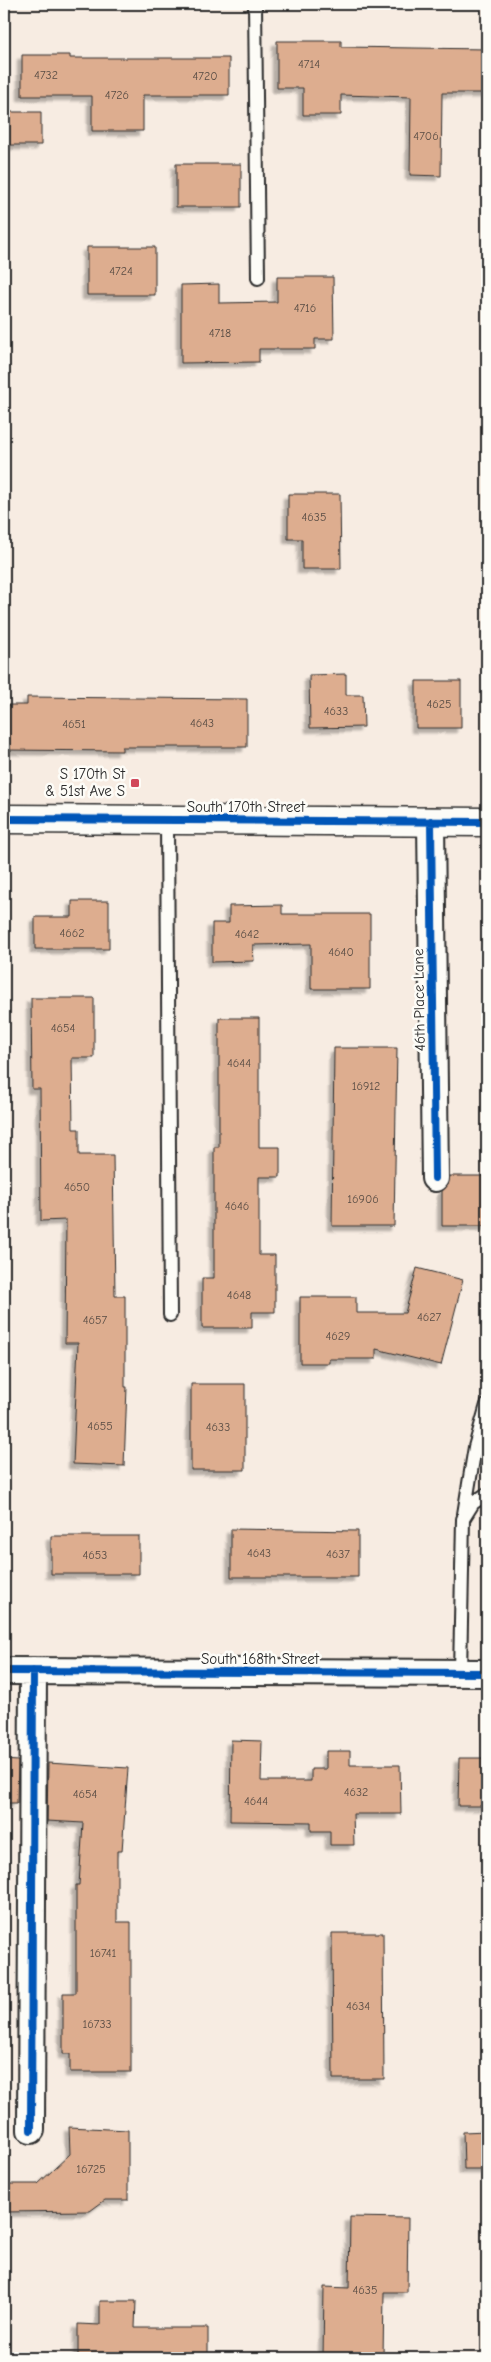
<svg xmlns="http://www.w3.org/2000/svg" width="491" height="2362" font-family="'Comic Neue',sans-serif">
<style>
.building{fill:#ddad8f;stroke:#2b2b2b;filter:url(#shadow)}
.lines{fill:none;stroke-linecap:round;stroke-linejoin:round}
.lane-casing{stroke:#2b2b2b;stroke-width:16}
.street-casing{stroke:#2b2b2b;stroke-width:30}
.secondary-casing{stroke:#2b2b2b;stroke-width:31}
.lane{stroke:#fdfcf7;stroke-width:12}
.street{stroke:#fdfcf7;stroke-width:26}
.secondary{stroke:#fdfcf7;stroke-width:28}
.cycleway-casing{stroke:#fdfcf7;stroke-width:11}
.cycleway{stroke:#0057b8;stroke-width:8}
.poi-dot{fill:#d1495b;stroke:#fdfcf7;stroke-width:2}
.labels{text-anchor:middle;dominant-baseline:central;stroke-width:5;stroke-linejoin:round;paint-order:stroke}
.number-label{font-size:12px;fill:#584c44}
.poi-label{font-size:15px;fill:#2b2b2b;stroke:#fdfcf7;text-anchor:end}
.street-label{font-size:15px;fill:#2b2b2b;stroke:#fdfcf7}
</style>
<defs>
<filter id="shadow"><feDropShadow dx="-4.5" dy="4.5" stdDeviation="1" flood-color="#0004"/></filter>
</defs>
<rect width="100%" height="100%" fill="#f7ece2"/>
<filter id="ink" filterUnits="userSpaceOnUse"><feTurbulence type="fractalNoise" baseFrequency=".02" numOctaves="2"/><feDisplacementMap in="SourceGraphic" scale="10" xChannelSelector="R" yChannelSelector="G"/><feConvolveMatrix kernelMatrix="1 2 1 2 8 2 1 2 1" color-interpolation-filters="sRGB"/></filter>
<g filter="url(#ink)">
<path class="building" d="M 277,41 L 341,41 L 341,47 L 487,49 L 487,93 L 442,93 L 441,176 L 410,175 L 411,97 L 341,95 L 341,115 L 303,115 L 303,88 L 277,88 Z
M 22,55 L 70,55 L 70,58 L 229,58 L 229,95 L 143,95 L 143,131 L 92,131 L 92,96 L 22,96 Z
M 4,112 L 41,112 L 41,145 L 4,145 Z
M 176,164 L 241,164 L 241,207 L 176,207 Z
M 87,247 L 155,247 L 155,295 L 87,295 Z
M 277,277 L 333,277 L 334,339 L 315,339 L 315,349 L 259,349 L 259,362 L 181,363 L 181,285 L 219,284 L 219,303 L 277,302 Z
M 288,494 L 340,494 L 341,569 L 302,569 L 302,539 L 288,539 Z
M 346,674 L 346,695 L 363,695 L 364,727 L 310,728 L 309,675 Z
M 416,681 L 461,681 L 461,728 L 416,728 Z
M 27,697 L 247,699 L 247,747 L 122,747 L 122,751 L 4,750 L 4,705 L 27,705 Z
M 72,901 L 109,901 L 109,949 L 35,949 L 35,917 L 72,917 Z
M 282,905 L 282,914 L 370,914 L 370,989 L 311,989 L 311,944 L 253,945 L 254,961 L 212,962 L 212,923 L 229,923 L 229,906 Z
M 31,998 L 94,998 L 94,1058 L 72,1058 L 73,1129 L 79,1129 L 79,1155 L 113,1155 L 115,1296 L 125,1296 L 125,1387 L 127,1387 L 124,1466 L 73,1464 L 78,1343 L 65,1343 L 66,1220 L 41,1221 L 40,1089 L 32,1089 Z
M 219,1018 L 259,1018 L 259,1147 L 280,1147 L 280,1177 L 259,1177 L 259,1255 L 275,1255 L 275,1312 L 252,1312 L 252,1328 L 202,1328 L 202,1278 L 214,1278 L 214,1147 L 219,1147 Z
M 334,1048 L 397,1048 L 394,1226 L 332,1226 Z
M 450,1176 L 487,1176 L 487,1226 L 442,1226 L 442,1191 L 448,1185 Z
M 417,1268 L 463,1280 L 441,1365 L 376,1349 L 376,1359 L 329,1359 L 329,1363 L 300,1363 L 300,1297 L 356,1297 L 356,1313 L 405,1313 Z
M 191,1384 L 245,1384 L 245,1470 L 191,1470 Z
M 231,1529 L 358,1531 L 358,1577 L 231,1577 Z
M 51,1536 L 139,1536 L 139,1574 L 51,1574 Z
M 231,1740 L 262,1741 L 261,1781 L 311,1781 L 311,1769 L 326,1769 L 326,1751 L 350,1751 L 350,1765 L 400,1765 L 401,1814 L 353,1814 L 354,1845 L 330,1845 L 330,1831 L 311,1831 L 311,1822 L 230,1821 Z
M 459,1758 L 487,1758 L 487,1806 L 458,1806 Z
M 4,1760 L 18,1761 L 17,1803 L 4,1803 Z
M 48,1763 L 128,1768 L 122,1851 L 117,1851 L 117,1922 L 131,1922 L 131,2072 L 70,2072 L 70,2054 L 63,2054 L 63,1993 L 76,1993 L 76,1885 L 79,1885 L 83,1823 L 47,1821 Z
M 332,1933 L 383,1933 L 384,2079 L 333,2079 Z
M 69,2127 L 128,2130 L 128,2200 L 105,2200 L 90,2211 L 4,2212 L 4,2184 L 38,2184 L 70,2154 Z
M 487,2131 L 487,2169 L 464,2169 L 463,2132 Z
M 350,2217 L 408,2218 L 407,2292 L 384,2292 L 383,2358 L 323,2358 L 324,2287 L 349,2288 Z
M 100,2301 L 136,2301 L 135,2328 L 208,2328 L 208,2358 L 78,2358 L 78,2324 L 100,2325 Z"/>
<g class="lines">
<defs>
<path id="lane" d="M 255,4 L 258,278
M 167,820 L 170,1315
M 464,1514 L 475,1447 L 487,1405
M 460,1673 L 463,1519 L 473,1503 L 487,1494"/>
<path id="street" d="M 431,821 L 435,1178
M 4,1671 L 487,1673
M 31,2130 L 33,1671"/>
<path id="secondary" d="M 4,819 L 487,822"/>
</defs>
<use href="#lane" class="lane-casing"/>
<use href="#street" class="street-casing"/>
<use href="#secondary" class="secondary-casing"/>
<use href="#lane" class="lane"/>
<use href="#street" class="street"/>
<use href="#secondary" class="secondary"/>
<defs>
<path id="cycleway" d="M 4,819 L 487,822
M 431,821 L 435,1178
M 4,1671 L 487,1673
M 31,2130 L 33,1671"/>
</defs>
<use href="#cycleway" class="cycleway-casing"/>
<use href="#cycleway" class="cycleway"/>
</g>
</g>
<rect class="poi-dot" x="130" y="778" width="10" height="10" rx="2.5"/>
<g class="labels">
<g class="number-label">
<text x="309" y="64">4714</text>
<text x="46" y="75">4732</text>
<text x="205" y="76">4720</text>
<text x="117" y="95">4726</text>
<text x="426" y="136">4706</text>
<text x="121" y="271">4724</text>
<text x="305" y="308">4716</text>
<text x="220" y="333">4718</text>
<text x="314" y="517">4635</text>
<text x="439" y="704">4625</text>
<text x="336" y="711">4633</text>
<text x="202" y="723">4643</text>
<text x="74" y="724">4651</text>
<text x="72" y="933">4662</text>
<text x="247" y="934">4642</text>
<text x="341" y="952">4640</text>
<text x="63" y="1028">4654</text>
<text x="239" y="1063">4644</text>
<text x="366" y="1086">16912</text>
<text x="77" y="1187">4650</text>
<text x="363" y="1199">16906</text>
<text x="237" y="1206">4646</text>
<text x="239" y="1295">4648</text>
<text x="429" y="1317">4627</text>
<text x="95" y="1320">4657</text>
<text x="338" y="1336">4629</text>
<text x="100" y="1426">4655</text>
<text x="218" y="1427">4633</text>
<text x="259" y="1553">4643</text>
<text x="338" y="1554">4637</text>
<text x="95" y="1555">4653</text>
<text x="356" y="1792">4632</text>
<text x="85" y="1794">4654</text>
<text x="256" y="1801">4644</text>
<text x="103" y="1953">16741</text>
<text x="358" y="2006">4634</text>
<text x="97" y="2024">16733</text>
<text x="91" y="2169">16725</text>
<text x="365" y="2290">4635</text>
</g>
<g class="poi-label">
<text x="125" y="774">S 170th St<tspan x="125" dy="17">&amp; 51st Ave S</tspan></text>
</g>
<g class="street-label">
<text x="246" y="807">South 170th Street</text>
<text transform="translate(419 1000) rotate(-91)">46th Place Lane</text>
<text x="260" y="1659">South 168th Street</text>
</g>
</g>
<rect width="491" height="2362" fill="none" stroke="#fdfcf7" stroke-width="20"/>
<rect x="10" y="10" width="471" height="2342" fill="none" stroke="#2b2b2b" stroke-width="2" filter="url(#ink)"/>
</svg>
